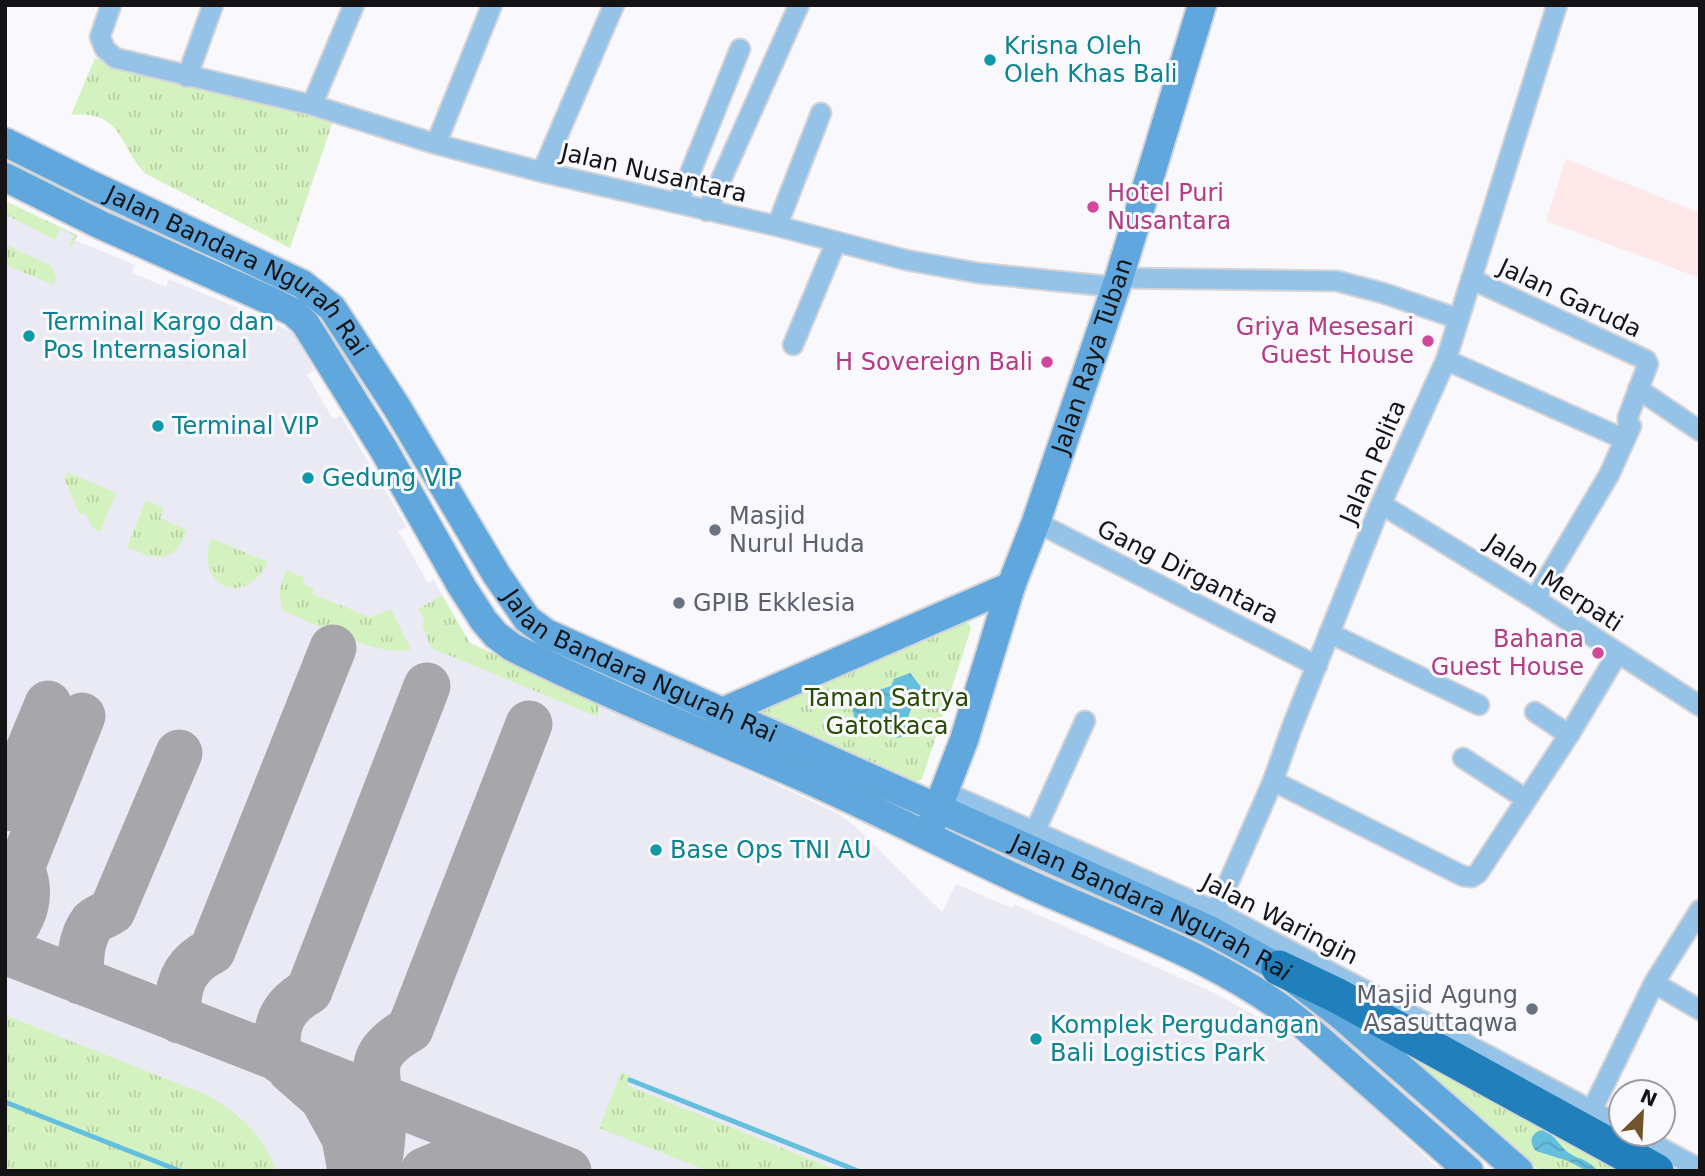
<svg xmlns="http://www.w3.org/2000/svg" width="1705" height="1176" font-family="'DejaVu Sans',sans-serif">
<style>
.commercial{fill:#fee8e9}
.built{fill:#eaeaf5}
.grass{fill:url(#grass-tufts)}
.water{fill:url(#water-waves)}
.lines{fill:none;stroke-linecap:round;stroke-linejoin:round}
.stream{stroke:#64bede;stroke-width:5}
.taxiway{stroke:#a7a7ab;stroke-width:47}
.street-casing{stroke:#d4d4d8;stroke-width:23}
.secondary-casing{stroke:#d4d4d8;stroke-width:32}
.highway-casing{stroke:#d4d4d8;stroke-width:38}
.street{stroke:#95c3e7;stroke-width:19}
.secondary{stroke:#60a7dd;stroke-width:28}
.highway{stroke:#217fbc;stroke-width:35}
.culture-dot{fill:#0f9aa8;stroke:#f8f8fd;stroke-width:2.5}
.hotel-dot{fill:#d1479c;stroke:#f8f8fd;stroke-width:2.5}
.worship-dot{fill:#6b7280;stroke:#f8f8fd;stroke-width:2.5}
.labels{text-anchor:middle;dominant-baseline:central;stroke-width:6;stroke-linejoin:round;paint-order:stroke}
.culture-label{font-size:24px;fill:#0d838f;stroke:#f8f8fd;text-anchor:start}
.street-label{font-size:24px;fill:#141416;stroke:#f8f8fd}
.hotel-label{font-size:24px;fill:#b23c85;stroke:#f8f8fd;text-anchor:end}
.worship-label{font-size:24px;fill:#5b616d;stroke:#f8f8fd;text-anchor:start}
.park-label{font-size:24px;fill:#284a03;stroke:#f8f8fd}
</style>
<defs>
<pattern id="grass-tufts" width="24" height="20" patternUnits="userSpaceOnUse" patternTransform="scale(1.75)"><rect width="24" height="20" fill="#d4f2bf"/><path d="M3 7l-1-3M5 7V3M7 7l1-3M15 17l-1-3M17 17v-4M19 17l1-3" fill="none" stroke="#b5cfa3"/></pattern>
<pattern id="water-waves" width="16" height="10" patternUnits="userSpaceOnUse" patternTransform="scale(1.75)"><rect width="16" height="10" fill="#64bede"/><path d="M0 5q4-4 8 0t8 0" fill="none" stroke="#56a2be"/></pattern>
</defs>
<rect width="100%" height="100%" fill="#f8f8fd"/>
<path class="commercial" d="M 1566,159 L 1700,213 L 1700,278 L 1546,221 Z"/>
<path class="built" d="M 5,201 L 77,235 L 75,240 L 135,265 L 132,273 L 166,287 L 169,279 L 245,311 L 242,319 L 274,333 L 278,325 L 295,335 L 314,370 L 307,375 L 333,419 L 341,416 L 407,527 L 398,531 L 403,539 L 428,583 L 434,580 L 442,595 L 418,609 L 424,621 L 837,813 L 857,828 L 942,912 L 956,884 L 1012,908 L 1014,904 L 1217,994 L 1287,1034 L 1358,1094 L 1441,1171 L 5,1171 Z"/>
<path class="grass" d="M 95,58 L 333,121 L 290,248 L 146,174 C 118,147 124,110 71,115 Z
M 5,201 L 77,235 L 72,247 L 69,246 L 74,235 L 60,229 L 55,240 L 5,214 Z
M 5,244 L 51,266 L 56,277 L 54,285 L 5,265 Z
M 67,472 L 116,493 L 100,532 L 92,527 L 85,513 L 80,515 L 64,479 Z
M 146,500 L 164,508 L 160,518 L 187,530 C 173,566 156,560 127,547 Z
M 211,538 L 268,562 C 245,608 194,588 211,538 Z
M 286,570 L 304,578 L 303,584 L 314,589 L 312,594 L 370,617 L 391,609 L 411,649 C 383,660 311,622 282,610 L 279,592 Z
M 442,595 L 470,643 L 600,703 L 598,717 L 431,648 L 422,624 L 424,621 L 418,609 Z
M 964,622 L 969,623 L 971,629 L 922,779 L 914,783 L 762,716 L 759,711 L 761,705 Z
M 1355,1012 L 1635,1171 L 1541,1171 L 1515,1152 Z
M 5,1015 L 207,1095 C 240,1115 263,1133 276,1171 L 5,1171 Z
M 621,1072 L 631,1076 L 628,1086 L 839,1171 L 708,1171 L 599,1128 Z"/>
<path class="water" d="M 910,673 L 922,688 L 919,698 L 914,701 L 907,720 L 910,726 L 907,734 L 898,738 L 889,734 L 887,727 L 865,717 L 859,720 L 854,717 L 851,697 L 865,691 L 870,693 L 891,686 L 894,679 Z
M 1543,1130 C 1555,1134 1559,1146 1569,1153 C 1581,1161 1585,1157 1598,1171 L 1587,1171 L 1568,1161 L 1536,1151 C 1528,1142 1531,1132 1543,1130 Z"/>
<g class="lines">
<path class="stream" d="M 630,1080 L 858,1171
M 5,1102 L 180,1171"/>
<path class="taxiway" d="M 5,808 L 48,704
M 5,875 L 21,868 L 82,716
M 5,941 C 24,919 33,895 21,868
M 5,951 L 568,1171
M 80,981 C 80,962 80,939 92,923 C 96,918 106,915 112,911 L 179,753
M 179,1020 C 175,989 183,965 212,951 L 333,648
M 280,1060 C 272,1028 281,1007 309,991 L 427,686
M 290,1069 L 323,1098 L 345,1138 L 351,1171
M 377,1171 C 380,1154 383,1138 382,1121 C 381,1075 359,1059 410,1029 L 529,724
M 424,1171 C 454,1157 479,1152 511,1151"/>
<defs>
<path id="street" d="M 111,5 L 100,37 L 105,49 L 115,58 L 312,105 L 436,144 L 542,172 L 777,226 L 906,260 L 978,273 L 1116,287
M 187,77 L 213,5
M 312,105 L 354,5
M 436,144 L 492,5
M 542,172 L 614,5
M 678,203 L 740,49
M 707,211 L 799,5
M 777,226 L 821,113
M 1119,278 L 1337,281 L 1383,293 L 1459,319
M 1471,279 L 1646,360 L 1648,364 L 1628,417 L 1628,423 L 1631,426 L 1609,475 L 1535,599
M 793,345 L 836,242
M 1446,360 L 1615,435
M 1638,389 L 1700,431
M 1381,504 L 1535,599 L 1700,706
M 1036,522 L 1317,666
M 1329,633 L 1479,705
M 1535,712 L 1569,735
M 1463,758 L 1526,799
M 1273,781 L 1463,876 L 1472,877 L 1478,873 L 1569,735 L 1618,653
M 945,792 L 1215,911 L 1621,1126
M 1035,831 L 1085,721
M 1208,929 L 1273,781 L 1292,727 L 1381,504 L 1446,360 L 1557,5
M 1654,983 L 1700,1010
M 1592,1110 L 1654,983 L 1700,910
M 1635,1134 L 1700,1169"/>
<g id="secondary">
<path id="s1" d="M 5,142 L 89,184 L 302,284 L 332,308 L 396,406 L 496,574 L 527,619 L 546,633 L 1208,929 L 1279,968 L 1338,1013 L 1519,1171"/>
<path d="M 5,177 L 101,225 L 269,300 L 293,312 L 305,323 L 384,450 L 462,587 L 484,621 L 496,635 L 512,647 C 605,694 703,733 798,775 C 877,810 954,850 1033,886 C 1124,927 1224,960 1302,1024 L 1469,1171"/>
<path d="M 722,712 L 1011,586"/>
<path id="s2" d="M 932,823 L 964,740 L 1011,586 L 1036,522 L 1119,278 L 1202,5"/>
</g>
<path id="highway" d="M 1279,968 L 1336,995 L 1656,1171"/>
</defs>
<use href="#street" class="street-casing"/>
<use href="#secondary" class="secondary-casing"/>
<use href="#highway" class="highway-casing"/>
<use href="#street" class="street"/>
<use href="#secondary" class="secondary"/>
<use href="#highway" class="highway"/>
</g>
<g class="culture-dot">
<circle cx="990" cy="60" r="7"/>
<circle cx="29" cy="336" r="7"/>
<circle cx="158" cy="426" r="7"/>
<circle cx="308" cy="478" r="7"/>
<circle cx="656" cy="850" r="7"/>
<circle cx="1036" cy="1039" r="7"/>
</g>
<g class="hotel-dot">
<circle cx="1093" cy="207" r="7"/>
<circle cx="1428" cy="341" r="7"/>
<circle cx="1047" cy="362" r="7"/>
<circle cx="1598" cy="653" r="7"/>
</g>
<g class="worship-dot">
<circle cx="715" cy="530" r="7"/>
<circle cx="679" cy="603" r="7"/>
<circle cx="1532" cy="1009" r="7"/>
</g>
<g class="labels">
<g class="culture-label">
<text x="1004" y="46">Krisna Oleh<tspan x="1004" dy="28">Oleh Khas Bali</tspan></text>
<text x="43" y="322">Terminal Kargo dan<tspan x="43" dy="28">Pos Internasional</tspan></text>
<text x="172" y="426">Terminal VIP</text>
<text x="322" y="478">Gedung VIP</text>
<text x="670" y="850">Base Ops TNI AU</text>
<text x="1050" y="1025">Komplek Pergudangan<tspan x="1050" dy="28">Bali Logistics Park</tspan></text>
</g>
<g class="street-label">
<text transform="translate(654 173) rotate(13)">Jalan Nusantara</text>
<text stroke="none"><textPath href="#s1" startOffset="268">Jalan Bandara Ngurah Rai</textPath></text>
<text transform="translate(1570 298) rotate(25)">Jalan Garuda</text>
<text stroke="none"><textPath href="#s2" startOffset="494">Jalan Raya Tuban</textPath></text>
<text transform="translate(1373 462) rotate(-67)">Jalan Pelita</text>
<text transform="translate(1188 572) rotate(27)">Gang Dirgantara</text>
<text transform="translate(1554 583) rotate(33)">Jalan Merpati</text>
<text stroke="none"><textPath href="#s1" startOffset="856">Jalan Bandara Ngurah Rai</textPath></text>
<text stroke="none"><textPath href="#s1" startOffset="1423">Jalan Bandara Ngurah Rai</textPath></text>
<text transform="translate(1280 919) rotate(27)">Jalan Waringin</text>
</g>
<g class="hotel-label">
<text x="1107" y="193" text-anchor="start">Hotel Puri<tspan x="1107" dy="28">Nusantara</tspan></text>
<text x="1414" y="327">Griya Mesesari<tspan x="1414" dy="28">Guest House</tspan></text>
<text x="1033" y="362">H Sovereign Bali</text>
<text x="1584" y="639">Bahana<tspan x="1584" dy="28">Guest House</tspan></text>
</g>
<g class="worship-label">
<text x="729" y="516">Masjid<tspan x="729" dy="28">Nurul Huda</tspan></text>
<text x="693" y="603">GPIB Ekklesia</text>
<text x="1518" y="995" text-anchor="end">Masjid Agung<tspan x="1518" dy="28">Asasuttaqwa</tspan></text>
</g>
<g class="park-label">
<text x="887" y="698">Taman Satrya<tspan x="887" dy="28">Gatotkaca</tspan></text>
</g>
</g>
<rect width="1705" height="1176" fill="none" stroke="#141416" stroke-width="14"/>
<g transform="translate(1642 1113) rotate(24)"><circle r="33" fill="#f8f8fd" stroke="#9d9da1" stroke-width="2"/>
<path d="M0-5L12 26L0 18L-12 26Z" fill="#735329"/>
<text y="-10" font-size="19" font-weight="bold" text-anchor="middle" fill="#141416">N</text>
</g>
</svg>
